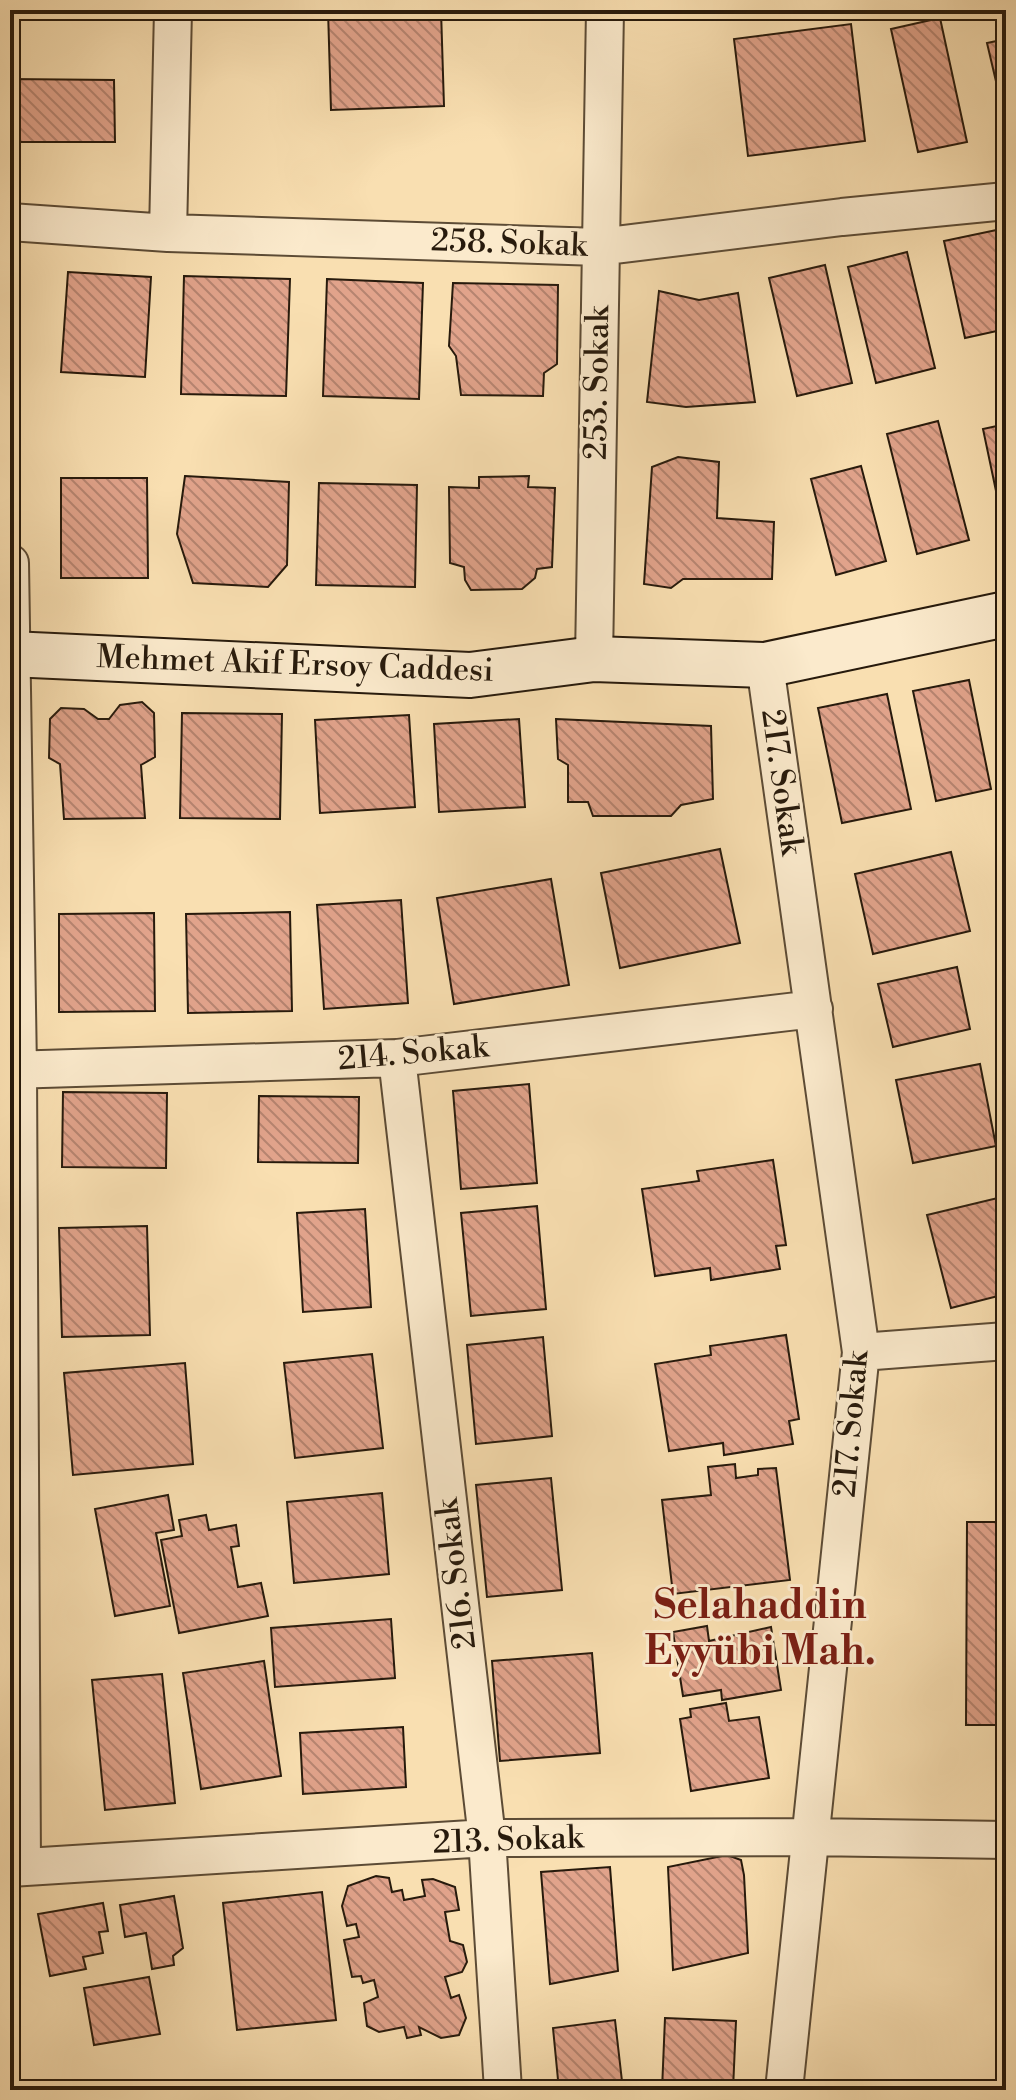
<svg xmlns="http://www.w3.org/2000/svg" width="1016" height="2100" font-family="'Libre Bodoni',serif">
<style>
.building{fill:url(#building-back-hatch);stroke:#271a0c;stroke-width:2}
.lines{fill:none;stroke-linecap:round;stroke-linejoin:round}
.street-casing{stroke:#5c4b35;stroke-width:40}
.secondary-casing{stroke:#271a0c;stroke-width:48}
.street{stroke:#fbeacc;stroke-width:36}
.secondary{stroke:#fbeacc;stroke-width:44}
.labels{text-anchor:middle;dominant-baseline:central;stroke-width:6;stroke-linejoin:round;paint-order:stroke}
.street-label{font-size:32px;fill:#271a0c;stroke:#fbeacc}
.district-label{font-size:40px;font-weight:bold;fill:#7a1f14;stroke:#fbeacc}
</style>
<defs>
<pattern id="building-back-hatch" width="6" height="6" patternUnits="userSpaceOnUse" patternTransform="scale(2)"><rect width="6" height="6" fill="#e1a38b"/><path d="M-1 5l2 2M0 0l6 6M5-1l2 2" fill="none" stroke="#b68470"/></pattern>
</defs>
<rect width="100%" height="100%" fill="#f9dfb1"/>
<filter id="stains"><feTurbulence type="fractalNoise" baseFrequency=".0025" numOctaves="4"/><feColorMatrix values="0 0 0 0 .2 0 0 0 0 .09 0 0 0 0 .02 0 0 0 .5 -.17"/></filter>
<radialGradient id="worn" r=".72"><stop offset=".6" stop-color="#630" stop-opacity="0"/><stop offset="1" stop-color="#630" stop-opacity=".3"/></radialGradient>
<path class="building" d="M 328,10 L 441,10 L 444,106 L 331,110 Z
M 940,18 L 967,142 L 918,152 L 891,29 Z
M 851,24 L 865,141 L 748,156 L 734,39 Z
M 1006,39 L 1006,124 L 987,43 Z
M 10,79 L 114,80 L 115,142 L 10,142 Z
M 1006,228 L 1006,329 L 965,338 L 944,241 Z
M 907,252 L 935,368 L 876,383 L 848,267 Z
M 825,265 L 852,383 L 797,396 L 769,278 Z
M 68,272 L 151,277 L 145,377 L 61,372 Z
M 184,276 L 290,279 L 286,396 L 181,394 Z
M 327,279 L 423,283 L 419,399 L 323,396 Z
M 453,283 L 558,285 L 557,364 L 544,373 L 543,396 L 461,395 L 456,356 L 449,346 Z
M 659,291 L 699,300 L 738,293 L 755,402 L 686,407 L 647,402 Z
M 938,421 L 969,540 L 917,554 L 887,434 Z
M 1006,424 L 1006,529 L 1004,529 L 983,429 Z
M 678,457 L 719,462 L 717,518 L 774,522 L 772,579 L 683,579 L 671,588 L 644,584 L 652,467 Z
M 861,466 L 886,561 L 836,575 L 811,479 Z
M 185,476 L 289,482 L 287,565 L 268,587 L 193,583 L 177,534 Z
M 529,476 L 528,487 L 555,488 L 552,567 L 537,569 L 535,578 L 522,589 L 471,590 L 465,580 L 464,567 L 450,563 L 449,487 L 479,488 L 479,477 Z
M 61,478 L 147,478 L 148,578 L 61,578 Z
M 319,483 L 417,485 L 415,587 L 316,585 Z
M 1006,672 L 1006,701 L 1000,674 Z
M 969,680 L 991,789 L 936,801 L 913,691 Z
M 887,694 L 911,809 L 842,823 L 818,708 Z
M 142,702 L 154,713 L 155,757 L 141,765 L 145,818 L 64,819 L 60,764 L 49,758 L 50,719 L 61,708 L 84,709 L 98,719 L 109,719 L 120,705 Z
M 182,713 L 282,714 L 280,819 L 180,818 Z
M 409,715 L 415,807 L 320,813 L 315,720 Z
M 519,719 L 525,807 L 439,812 L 434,724 Z
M 556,719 L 711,726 L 713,799 L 681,805 L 671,816 L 593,816 L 588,802 L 568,802 L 568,765 L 558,759 Z
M 720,849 L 740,943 L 620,968 L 601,873 Z
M 951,852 L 970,931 L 873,954 L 855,874 Z
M 551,879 L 569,985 L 454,1004 L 437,898 Z
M 401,900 L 408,1003 L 324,1009 L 317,905 Z
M 290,912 L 292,1011 L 188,1013 L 186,914 Z
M 154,913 L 155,1011 L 59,1012 L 59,914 Z
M 957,967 L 970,1029 L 893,1047 L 878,984 Z
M 980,1064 L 996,1146 L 913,1163 L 896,1080 Z
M 529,1084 L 537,1183 L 461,1189 L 453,1091 Z
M 63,1092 L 167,1093 L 166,1168 L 62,1167 Z
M 259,1096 L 359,1097 L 358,1163 L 258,1162 Z
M 773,1160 L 786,1245 L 776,1246 L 780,1269 L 711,1280 L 710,1268 L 655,1276 L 642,1189 L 699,1181 L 697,1171 Z
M 1006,1196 L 1006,1294 L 951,1308 L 927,1215 Z
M 537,1206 L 546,1309 L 471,1316 L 461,1213 Z
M 365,1209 L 371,1307 L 303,1312 L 297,1213 Z
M 147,1226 L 150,1335 L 62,1337 L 59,1228 Z
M 786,1335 L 799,1419 L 789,1421 L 793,1444 L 724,1455 L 723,1443 L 669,1451 L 655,1364 L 711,1355 L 710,1346 Z
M 543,1337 L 552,1436 L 476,1444 L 467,1345 Z
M 372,1354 L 383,1448 L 295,1458 L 284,1363 Z
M 185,1363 L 193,1464 L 73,1475 L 64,1373 Z
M 735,1464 L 736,1478 L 758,1475 L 758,1469 L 776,1468 L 790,1580 L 673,1594 L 662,1500 L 711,1495 L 708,1467 Z
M 551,1478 L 562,1590 L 487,1597 L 476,1485 Z
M 382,1493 L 389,1574 L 294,1583 L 287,1502 Z
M 168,1495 L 174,1530 L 156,1533 L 170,1606 L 115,1616 L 95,1509 Z
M 206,1515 L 209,1530 L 236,1525 L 239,1546 L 231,1547 L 238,1587 L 261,1583 L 268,1616 L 179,1633 L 161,1540 L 182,1536 L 179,1520 Z
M 967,1522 L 1006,1522 L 1006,1725 L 966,1725 Z
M 391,1619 L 395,1678 L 275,1687 L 271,1628 Z
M 707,1626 L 709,1641 L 771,1627 L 781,1690 L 722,1700 L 721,1690 L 683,1696 L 673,1632 Z
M 592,1653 L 600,1753 L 500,1761 L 492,1661 Z
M 264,1661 L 281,1776 L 201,1789 L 183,1673 Z
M 162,1674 L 175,1803 L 105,1810 L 92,1680 Z
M 726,1703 L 729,1721 L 759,1717 L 769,1778 L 691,1791 L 680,1719 L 691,1717 L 690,1709 Z
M 403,1727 L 406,1787 L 303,1794 L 300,1733 Z
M 727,1855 L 741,1860 L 744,1875 L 748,1953 L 673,1970 L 668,1867 Z
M 610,1867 L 618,1971 L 550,1984 L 541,1872 Z
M 376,1876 L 389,1878 L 392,1892 L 402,1890 L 404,1900 L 425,1896 L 422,1880 L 433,1879 L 455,1887 L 459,1910 L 445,1912 L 450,1941 L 463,1945 L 467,1962 L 462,1972 L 445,1977 L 451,1998 L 459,1995 L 466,2018 L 459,2035 L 441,2038 L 419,2027 L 421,2035 L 407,2038 L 404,2027 L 379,2032 L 367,2026 L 364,2003 L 378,1997 L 374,1980 L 363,1983 L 361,1976 L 352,1977 L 344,1940 L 359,1937 L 356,1924 L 347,1926 L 342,1906 L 348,1886 Z
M 322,1892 L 336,2020 L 237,2030 L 223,1903 Z
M 174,1896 L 183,1948 L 173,1956 L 174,1965 L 152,1969 L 146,1933 L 125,1937 L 120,1905 Z
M 103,1903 L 108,1931 L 99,1932 L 103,1953 L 83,1957 L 86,1969 L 50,1976 L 38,1914 Z
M 149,1977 L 160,2034 L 94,2045 L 84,1988 Z
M 10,1987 L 16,2055 L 10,2055 Z
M 665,2018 L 736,2021 L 733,2090 L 662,2090 Z
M 615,2020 L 623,2090 L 559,2090 L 553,2028 Z"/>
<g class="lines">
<defs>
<path id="street" d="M 10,222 L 168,233 L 599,247 L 842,217 L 1006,201
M 168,233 L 173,10
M 10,563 L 18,1070 L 22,1867
M 594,659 L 605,10
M 765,665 L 861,1352 L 784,2090
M 397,1058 L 487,1838 L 503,2090
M 10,1070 L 397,1058 L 814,1009
M 861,1352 L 1006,1341
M 10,1868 L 487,1838 L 808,1837 L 1006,1840"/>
<path id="secondary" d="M 10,654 L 470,675 L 594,659 L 765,665 L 1006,614"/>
</defs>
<use href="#street" class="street-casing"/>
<use href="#secondary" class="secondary-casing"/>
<use href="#street" class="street"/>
<use href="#secondary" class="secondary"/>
</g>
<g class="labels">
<g class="street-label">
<text transform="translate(509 243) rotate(2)">258. Sokak</text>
<text transform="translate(597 383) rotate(-89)">253. Sokak</text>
<text transform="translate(295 664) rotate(2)">Mehmet Akif Ersoy Caddesi</text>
<text transform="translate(782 782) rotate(82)">217. Sokak</text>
<text transform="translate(413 1053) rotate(-5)">214. Sokak</text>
<text transform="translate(851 1424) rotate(-85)">217. Sokak</text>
<text transform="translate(456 1574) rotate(-97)">216. Sokak</text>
<text transform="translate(508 1840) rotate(-2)">213. Sokak</text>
</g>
<g class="district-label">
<text x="760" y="1606">Selahaddin<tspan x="760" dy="46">Eyyübi Mah.</tspan></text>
</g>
</g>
<rect width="1016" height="2100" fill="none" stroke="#f9dfb1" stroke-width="40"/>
<rect x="12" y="12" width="992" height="2076" fill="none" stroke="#271a0c" stroke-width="4"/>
<rect x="20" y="20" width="976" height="2060" fill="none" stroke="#271a0c" stroke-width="2"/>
<rect width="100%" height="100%" filter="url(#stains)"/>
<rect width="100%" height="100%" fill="url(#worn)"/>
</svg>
